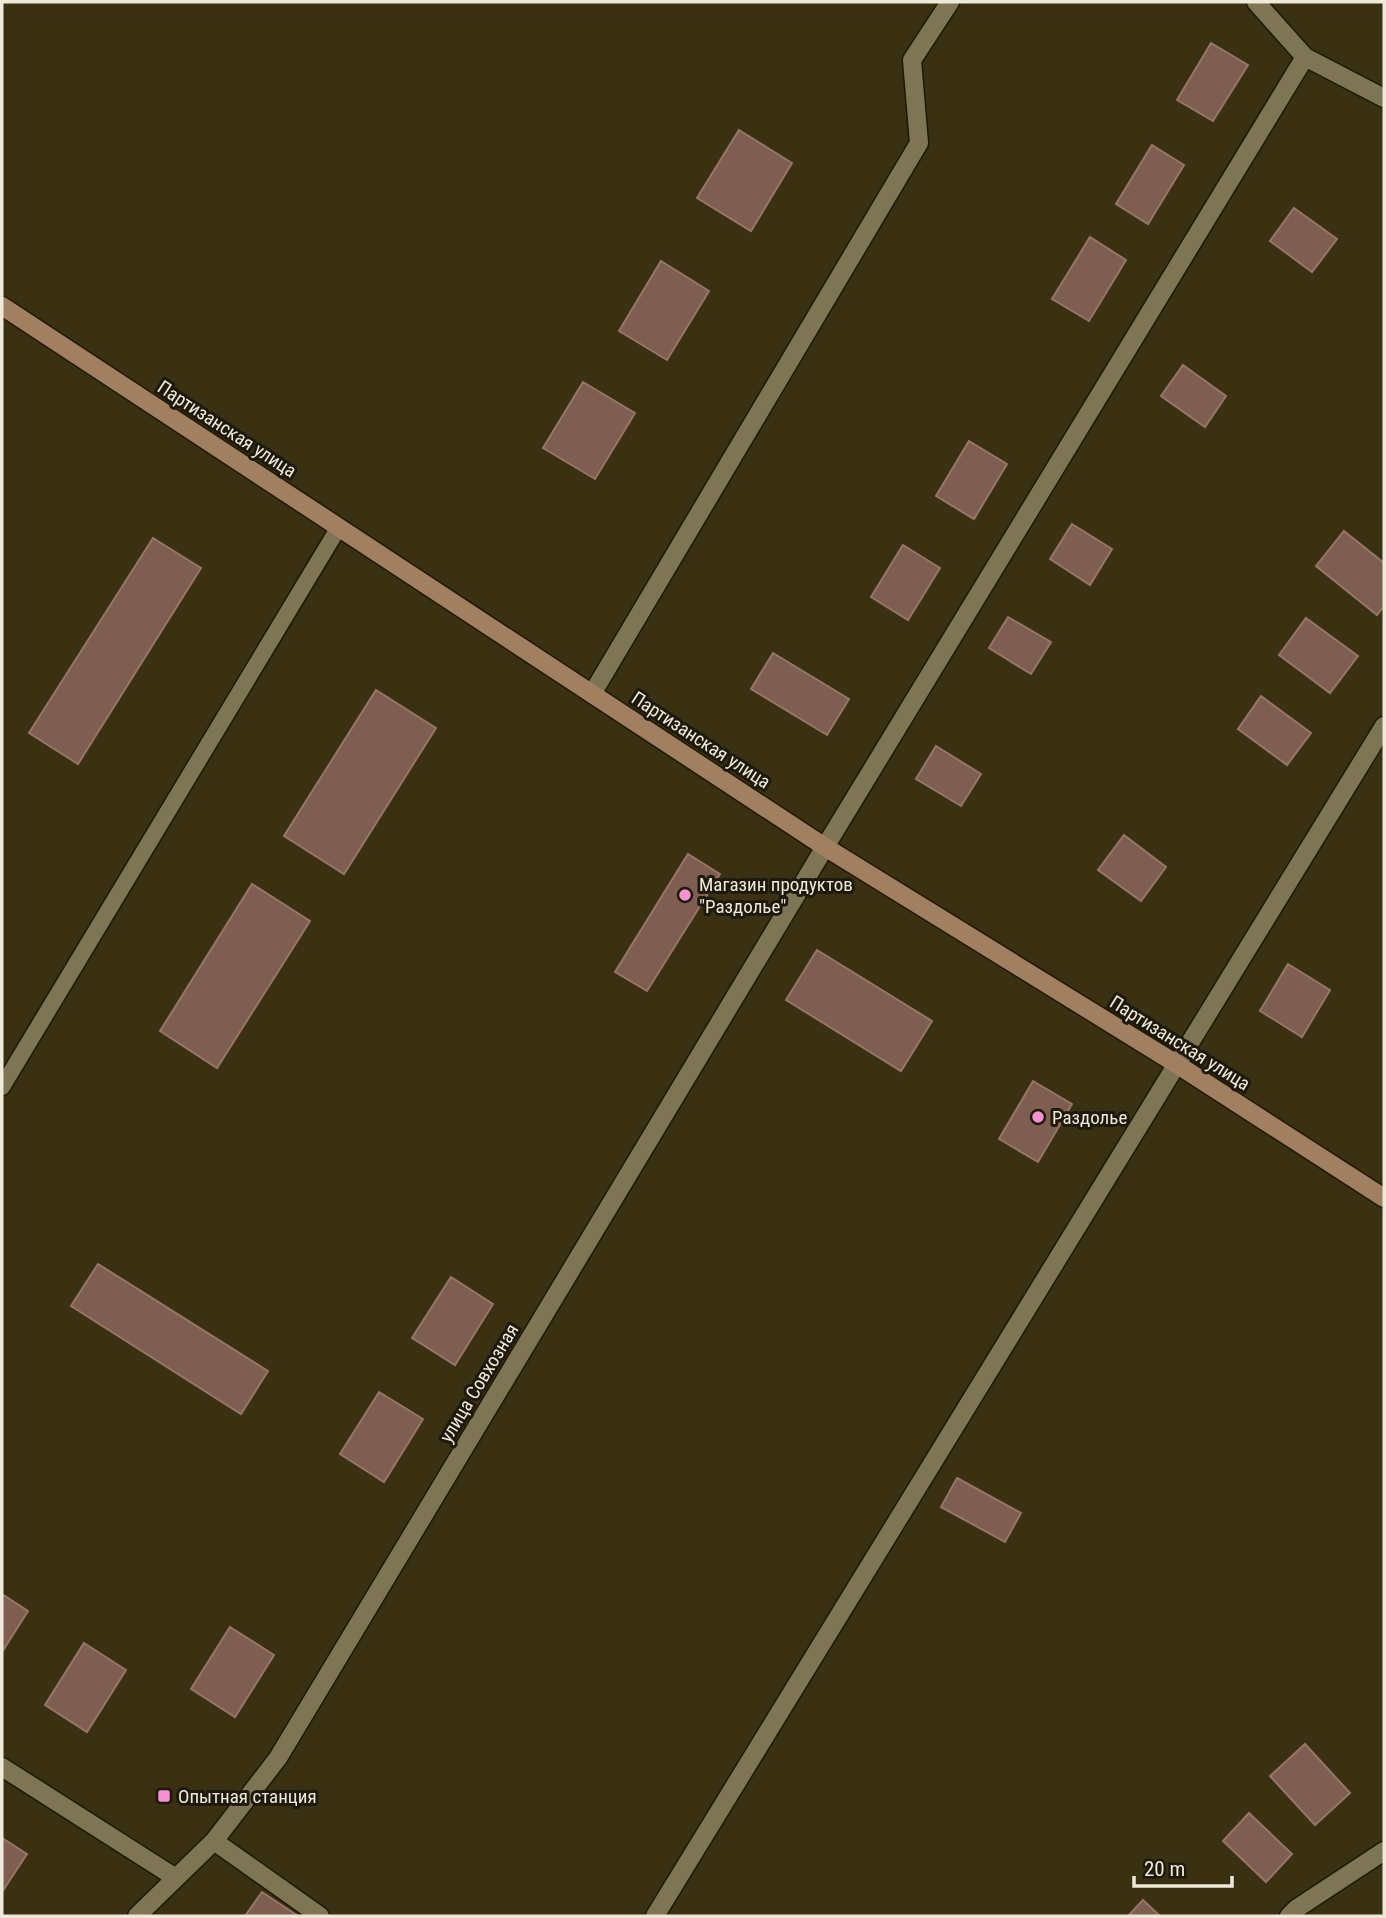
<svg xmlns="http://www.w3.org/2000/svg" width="1386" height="1918" font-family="'Roboto Condensed',sans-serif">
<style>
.building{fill:#7e5e50;stroke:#977667;stroke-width:2}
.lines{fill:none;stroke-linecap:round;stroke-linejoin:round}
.lane-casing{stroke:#211800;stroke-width:19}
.street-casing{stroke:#211800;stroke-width:21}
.secondary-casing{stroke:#211800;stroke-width:21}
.lane{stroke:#7e7555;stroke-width:16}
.street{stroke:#7e7555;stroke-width:18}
.secondary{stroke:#a18062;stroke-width:18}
.poi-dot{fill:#f690d0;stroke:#1d190c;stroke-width:2.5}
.labels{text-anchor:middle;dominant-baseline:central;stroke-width:6;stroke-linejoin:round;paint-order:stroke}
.street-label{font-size:19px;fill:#eee9d8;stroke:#1d190c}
.poi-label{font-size:19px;fill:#eee9d8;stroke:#1d190c;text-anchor:start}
</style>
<rect width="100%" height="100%" fill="#3a3113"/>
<path class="building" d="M 1211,43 L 1248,65 L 1213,121 L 1177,100 Z
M 739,130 L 792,163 L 751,231 L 697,198 Z
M 1152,145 L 1184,165 L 1148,224 L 1116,204 Z
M 1294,208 L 1337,239 L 1312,272 L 1270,241 Z
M 1090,237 L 1126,260 L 1089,321 L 1052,299 Z
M 661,261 L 709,291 L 667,360 L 619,331 Z
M 1183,365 L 1226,396 L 1205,427 L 1161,396 Z
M 583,382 L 635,413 L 595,479 L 543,448 Z
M 969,441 L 1007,464 L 974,519 L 936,496 Z
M 1072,524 L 1112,549 L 1090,585 L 1050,559 Z
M 1344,531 L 1384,563 L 1384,606 L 1377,615 L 1316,566 Z
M 153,538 L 201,568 L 78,764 L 29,733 Z
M 903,545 L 940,568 L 908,620 L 871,597 Z
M 1008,617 L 1051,642 L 1031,674 L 989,648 Z
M 1306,618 L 1358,656 L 1330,693 L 1279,655 Z
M 773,653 L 849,699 L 827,735 L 751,689 Z
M 376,690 L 436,728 L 344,874 L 284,836 Z
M 1261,696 L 1311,733 L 1287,765 L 1238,729 Z
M 936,746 L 981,774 L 961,806 L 916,779 Z
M 1124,835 L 1166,867 L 1141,901 L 1098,870 Z
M 688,854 L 720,874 L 647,991 L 615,972 Z
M 252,884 L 310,921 L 217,1068 L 160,1031 Z
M 817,950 L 932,1021 L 901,1071 L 786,1000 Z
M 1288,964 L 1330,990 L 1302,1037 L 1260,1011 Z
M 1033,1081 L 1072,1104 L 1038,1162 L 999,1139 Z
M 98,1264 L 268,1371 L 241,1414 L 71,1306 Z
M 451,1277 L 493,1304 L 455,1365 L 412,1338 Z
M 379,1392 L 423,1419 L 384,1482 L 340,1454 Z
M 957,1478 L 1021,1513 L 1005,1542 L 941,1507 Z
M 2,1594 L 28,1611 L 2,1652 Z
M 230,1627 L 274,1655 L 235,1717 L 191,1689 Z
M 84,1643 L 126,1670 L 87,1732 L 45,1705 Z
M 1305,1744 L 1350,1793 L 1315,1825 L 1270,1776 Z
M 1249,1813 L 1292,1854 L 1266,1882 L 1223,1841 Z
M 2,1838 L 27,1854 L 2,1892 Z
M 262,1892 L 298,1916 L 245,1916 Z
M 1143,1900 L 1160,1916 L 1128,1916 Z"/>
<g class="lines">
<defs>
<path id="lane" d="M 2,1087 L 339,527"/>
<path id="street" d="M 1256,2 L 1305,57 L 1384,98
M 592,694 L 919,143 L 912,60 L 950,2
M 2,1767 L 176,1878
M 214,1841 L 320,1916
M 137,1916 L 214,1841 L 278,1758 L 825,847 L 1305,57
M 655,1916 L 1384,726
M 1289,1916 L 1296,1909 L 1384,1851"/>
<path id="secondary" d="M 2,306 L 825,847 L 1178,1065 L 1384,1198"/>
</defs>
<use href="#lane" class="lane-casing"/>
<use href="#street" class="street-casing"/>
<use href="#secondary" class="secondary-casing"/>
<use href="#lane" class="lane"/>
<use href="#street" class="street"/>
<use href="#secondary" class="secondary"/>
</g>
<g class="poi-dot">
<circle cx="685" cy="895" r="7"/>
<circle cx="1038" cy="1117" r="7"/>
<rect x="157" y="1789" width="14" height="14" rx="3.5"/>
</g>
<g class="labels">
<g class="street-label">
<text transform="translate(227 429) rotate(33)">Партизанская улица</text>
<text transform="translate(701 740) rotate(33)">Партизанская улица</text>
<text transform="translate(1180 1043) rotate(32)">Партизанская улица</text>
<text transform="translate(479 1383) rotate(-59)">улица Совхозная</text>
</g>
<g class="poi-label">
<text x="699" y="884">Магазин продуктов<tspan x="699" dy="22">"Раздолье"</tspan></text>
<text x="1052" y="1117">Раздолье</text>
<text x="178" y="1796">Опытная станция</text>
</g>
</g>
<rect width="1386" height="1918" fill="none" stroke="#eee9d8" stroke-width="7"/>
<path d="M1134 1876v10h98v-10" fill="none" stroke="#eee9d8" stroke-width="3.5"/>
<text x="1144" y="1876" font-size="21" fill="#eee9d8" stroke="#1d190c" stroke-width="5" paint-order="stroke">20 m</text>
</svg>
